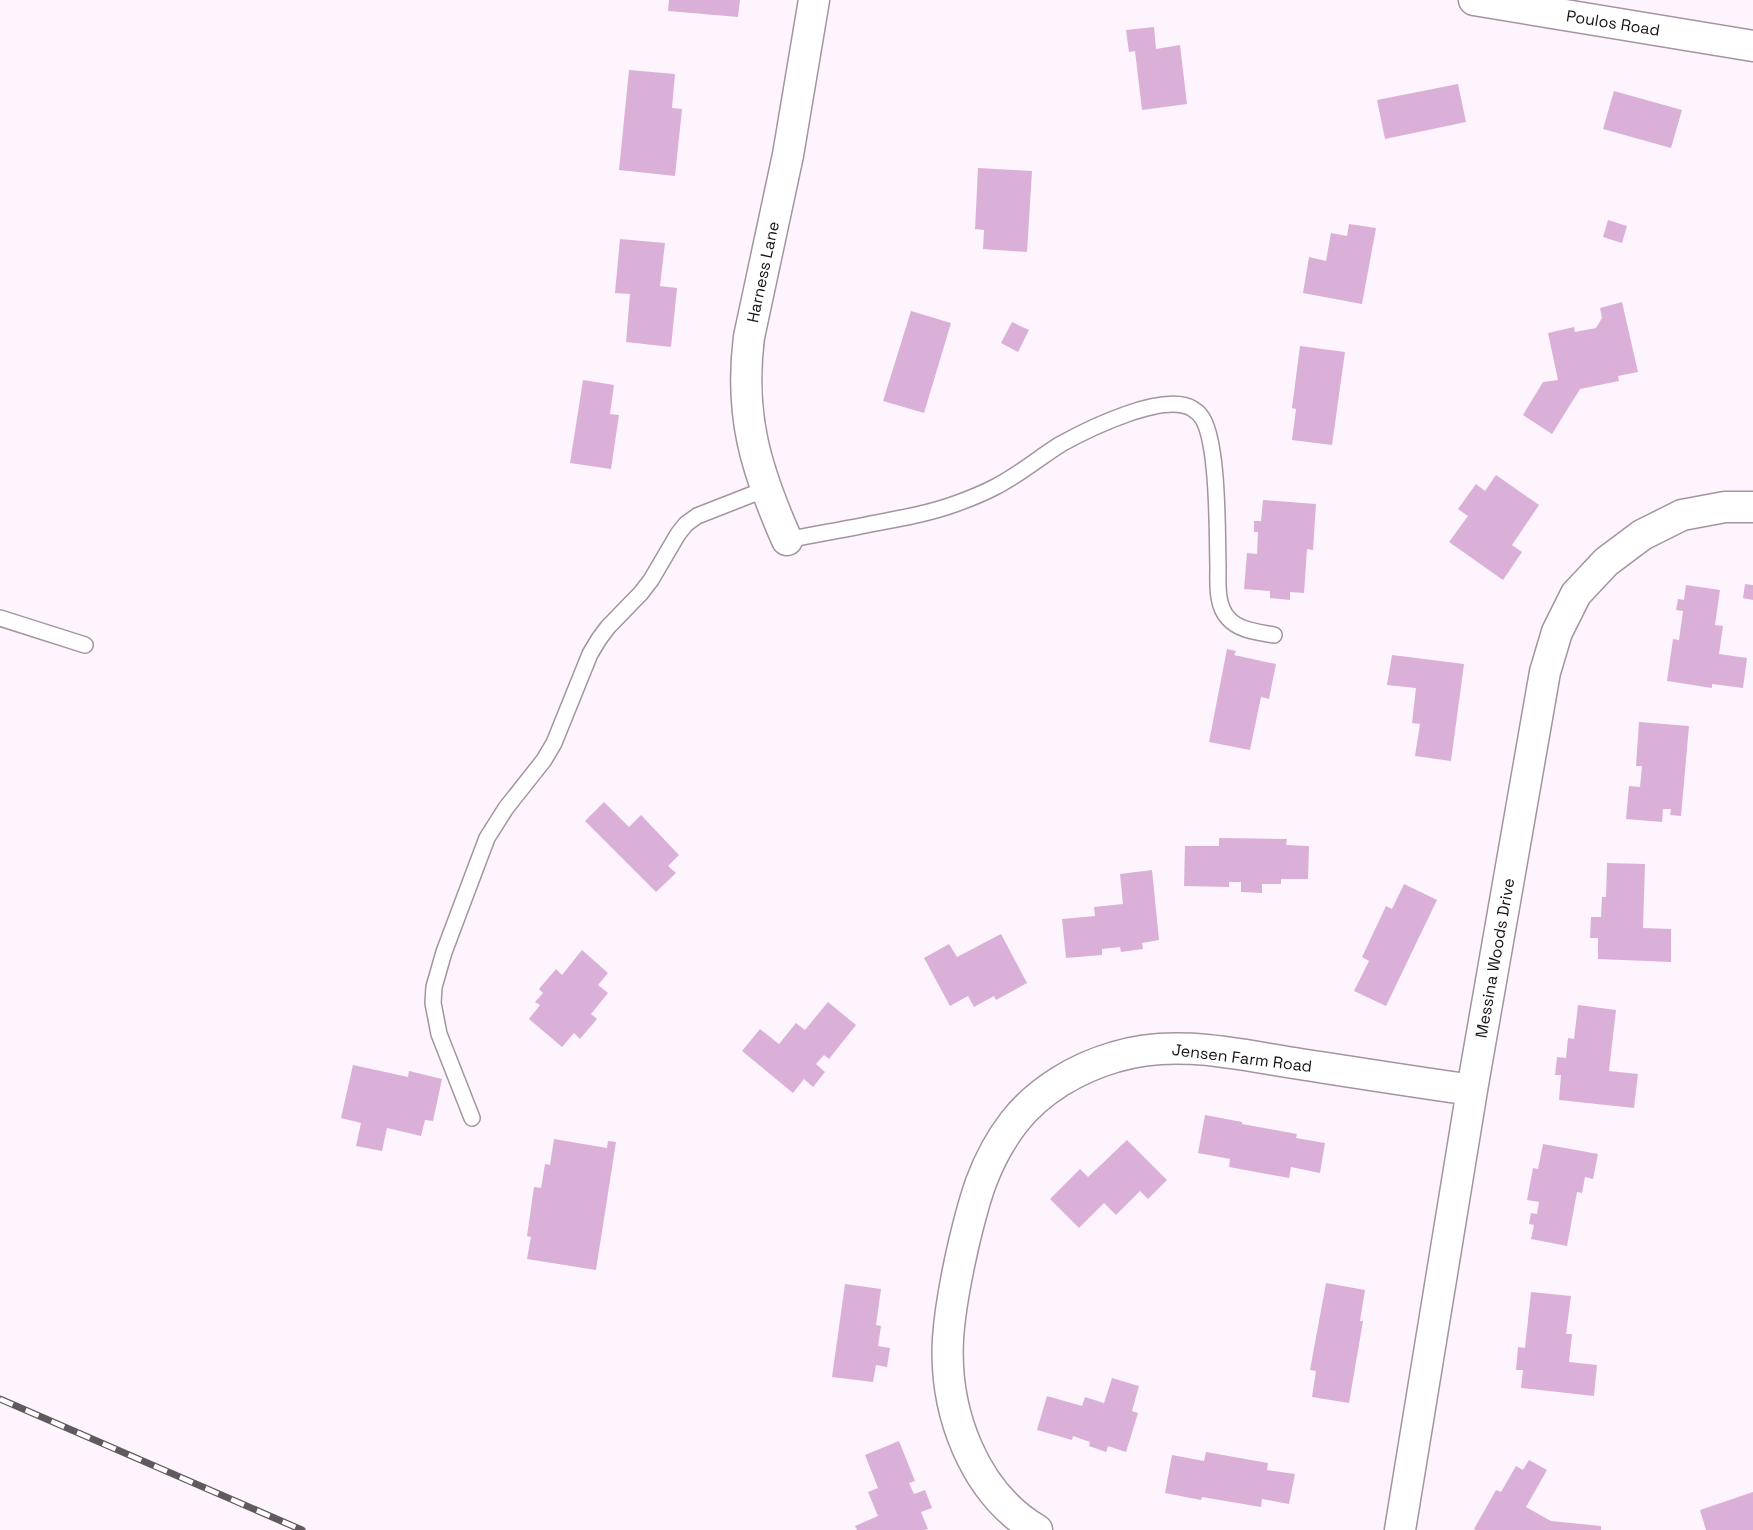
<svg xmlns="http://www.w3.org/2000/svg" width="1753" height="1530" font-family="'Space Grotesk',sans-serif">
<style>
.building{fill:#dbb0d8}
.lines{fill:none;stroke-linecap:round;stroke-linejoin:round}
.lane-casing{stroke:#a294a1;stroke-width:18}
.street-casing{stroke:#a294a1;stroke-width:33}
.lane{stroke:#fff;stroke-width:15}
.street{stroke:#fff;stroke-width:30}
.rail-casing{stroke:#605a5f;stroke-width:7}
.rail{stroke:#fff;stroke-width:4.5;stroke-dasharray:14;stroke-linecap:butt}
.labels{text-anchor:middle;dominant-baseline:central;stroke-width:6;stroke-linejoin:round;paint-order:stroke}
.street-label{font-size:16px;fill:#151014;stroke:#fff}
</style>
<rect width="100%" height="100%" fill="#fdf4fd"/>
<path class="building" d="M 669,0 L 740,0 L 738,17 L 668,11 Z
M 1154,27 L 1156,49 L 1180,45 L 1187,104 L 1142,110 L 1135,51 L 1129,52 L 1126,30 Z
M 629,70 L 675,74 L 672,108 L 682,109 L 675,176 L 619,170 Z
M 1458,84 L 1466,122 L 1385,139 L 1377,100 Z
M 1614,91 L 1682,110 L 1671,148 L 1603,129 Z
M 978,168 L 1032,171 L 1027,252 L 983,249 L 984,230 L 975,229 Z
M 1608,220 L 1627,226 L 1622,243 L 1603,237 Z
M 1349,224 L 1376,228 L 1362,304 L 1303,293 L 1309,257 L 1326,261 L 1331,233 L 1347,236 Z
M 620,239 L 665,243 L 660,286 L 677,288 L 671,347 L 626,342 L 630,294 L 615,293 Z
M 1622,302 L 1638,372 L 1618,376 L 1619,381 L 1580,389 L 1552,434 L 1523,415 L 1543,382 L 1558,380 L 1548,333 L 1574,327 L 1575,332 L 1596,328 L 1602,318 L 1600,308 Z
M 911,311 L 951,323 L 924,413 L 883,401 Z
M 1012,322 L 1029,330 L 1018,352 L 1001,343 Z
M 1300,346 L 1345,352 L 1332,445 L 1292,440 L 1296,409 L 1292,408 Z
M 583,380 L 614,385 L 610,414 L 619,415 L 611,469 L 570,463 Z
M 1496,475 L 1539,505 L 1512,545 L 1522,552 L 1503,580 L 1449,542 L 1468,516 L 1458,509 L 1476,484 L 1485,491 Z
M 1263,500 L 1316,504 L 1313,550 L 1307,549 L 1304,593 L 1290,592 L 1290,600 L 1270,598 L 1270,591 L 1244,589 L 1247,553 L 1257,554 L 1258,532 L 1254,532 L 1254,521 L 1261,521 Z
M 1745,584 L 1753,585 L 1753,600 L 1743,598 Z
M 1686,585 L 1720,590 L 1715,625 L 1723,626 L 1719,654 L 1747,658 L 1743,688 L 1712,684 L 1712,688 L 1667,681 L 1673,639 L 1679,640 L 1683,611 L 1676,610 L 1678,599 L 1684,600 Z
M 1227,649 L 1236,651 L 1234,655 L 1276,664 L 1269,699 L 1261,697 L 1250,750 L 1209,742 Z
M 1392,655 L 1464,664 L 1451,761 L 1415,756 L 1420,724 L 1412,723 L 1416,688 L 1387,685 Z
M 1639,722 L 1689,726 L 1681,816 L 1670,815 L 1671,809 L 1663,809 L 1662,822 L 1626,819 L 1629,786 L 1640,787 L 1642,766 L 1636,766 Z
M 604,802 L 629,827 L 641,815 L 679,855 L 668,866 L 676,873 L 656,892 L 585,821 Z
M 1219,838 L 1287,839 L 1286,845 L 1309,846 L 1308,879 L 1281,879 L 1281,884 L 1262,884 L 1262,893 L 1241,892 L 1241,882 L 1229,882 L 1229,887 L 1184,886 L 1185,846 L 1219,846 Z
M 1607,863 L 1645,864 L 1643,928 L 1671,929 L 1671,962 L 1598,959 L 1598,938 L 1590,938 L 1591,917 L 1601,917 L 1602,897 L 1606,897 Z
M 1152,870 L 1159,940 L 1142,943 L 1143,949 L 1121,952 L 1120,947 L 1102,949 L 1102,955 L 1066,958 L 1062,919 L 1095,916 L 1094,907 L 1123,904 L 1120,874 Z
M 1404,884 L 1437,900 L 1386,1006 L 1354,991 L 1369,961 L 1362,957 L 1386,906 L 1392,909 Z
M 1001,934 L 1027,983 L 996,1000 L 994,996 L 974,1007 L 968,996 L 950,1006 L 924,958 L 949,944 L 957,957 Z
M 582,950 L 608,973 L 598,985 L 608,993 L 591,1014 L 597,1019 L 580,1039 L 574,1033 L 562,1047 L 529,1019 L 540,1005 L 535,1002 L 543,993 L 539,989 L 556,969 L 562,975 Z
M 828,1002 L 856,1025 L 829,1059 L 824,1055 L 816,1064 L 825,1072 L 813,1087 L 804,1079 L 793,1093 L 742,1051 L 760,1029 L 779,1044 L 796,1023 L 805,1030 Z
M 1578,1005 L 1616,1010 L 1609,1071 L 1638,1074 L 1634,1108 L 1559,1100 L 1561,1075 L 1555,1075 L 1557,1057 L 1566,1058 L 1568,1038 L 1574,1039 Z
M 353,1065 L 408,1077 L 409,1071 L 442,1079 L 433,1121 L 425,1120 L 421,1136 L 387,1128 L 382,1151 L 356,1146 L 361,1123 L 341,1118 Z
M 1205,1115 L 1242,1122 L 1242,1124 L 1297,1134 L 1296,1138 L 1325,1143 L 1320,1173 L 1291,1167 L 1289,1178 L 1229,1167 L 1230,1159 L 1198,1153 Z
M 554,1139 L 607,1148 L 608,1141 L 616,1142 L 596,1270 L 527,1259 L 531,1237 L 527,1236 L 534,1187 L 541,1188 L 545,1164 L 550,1165 Z
M 1127,1140 L 1167,1180 L 1148,1199 L 1140,1191 L 1116,1215 L 1104,1203 L 1079,1228 L 1050,1199 L 1080,1169 L 1088,1177 Z
M 1543,1144 L 1598,1154 L 1593,1179 L 1585,1177 L 1582,1193 L 1577,1192 L 1567,1246 L 1531,1239 L 1534,1225 L 1529,1224 L 1531,1213 L 1537,1214 L 1539,1202 L 1527,1200 L 1533,1168 L 1538,1169 Z
M 1326,1283 L 1365,1290 L 1360,1321 L 1363,1321 L 1349,1403 L 1312,1397 L 1316,1371 L 1310,1370 Z
M 845,1284 L 881,1289 L 876,1325 L 881,1326 L 878,1346 L 890,1348 L 887,1367 L 876,1365 L 873,1382 L 832,1377 Z
M 1531,1292 L 1571,1296 L 1566,1334 L 1572,1334 L 1569,1362 L 1597,1365 L 1594,1396 L 1521,1388 L 1523,1370 L 1516,1370 L 1518,1347 L 1525,1348 Z
M 1112,1378 L 1139,1386 L 1132,1411 L 1138,1413 L 1126,1452 L 1108,1446 L 1106,1452 L 1089,1446 L 1090,1442 L 1073,1436 L 1072,1440 L 1037,1430 L 1047,1396 L 1082,1406 L 1085,1397 L 1104,1403 Z
M 899,1441 L 915,1481 L 909,1483 L 914,1494 L 925,1490 L 932,1508 L 921,1512 L 928,1529 L 924,1530 L 857,1530 L 855,1526 L 878,1516 L 868,1492 L 878,1488 L 865,1455 Z
M 1206,1452 L 1268,1463 L 1267,1470 L 1295,1474 L 1289,1504 L 1262,1499 L 1261,1507 L 1202,1497 L 1201,1500 L 1165,1493 L 1172,1455 L 1204,1461 Z
M 1529,1460 L 1547,1470 L 1526,1507 L 1551,1521 L 1601,1526 L 1601,1530 L 1476,1530 L 1474,1529 L 1496,1490 L 1501,1492 L 1516,1466 L 1523,1470 Z
M 1753,1492 L 1753,1530 L 1706,1530 L 1700,1510 Z"/>
<g class="lines">
<defs>
<path id="lane" d="M 787,540 C 817,534 847,529 876,523 C 903,518 930,513 955,504 C 969,499 984,493 997,486 C 1020,474 1040,457 1061,444 C 1088,429 1165,391 1193,409 C 1195,411 1198,412 1200,415 C 1219,436 1217,536 1218,566 C 1218,583 1216,605 1228,618 C 1239,631 1259,632 1274,635
M 0,618 L 85,645
M 472,1118 L 439,1034 L 433,1003 L 434,987 L 444,952 L 487,838 L 506,808 L 544,760 L 554,743 L 590,654 L 599,639 L 608,627 L 641,593 L 651,580 L 678,534 L 686,524 L 697,516 L 766,489"/>
<path id="street" d="M 1474,0 L 1753,46
M 787,540 C 756,470 739,415 749,337 L 788,155 L 814,0
M 1037,1530 C 973,1492 944,1411 948,1339 C 950,1308 956,1278 963,1247 C 974,1200 984,1161 1014,1122 C 1039,1090 1077,1068 1115,1057 C 1175,1038 1240,1055 1300,1064 C 1358,1073 1415,1082 1472,1090
M 1400,1530 L 1472,1090 L 1545,672 L 1557,632 L 1576,594 L 1606,562 L 1642,535 L 1682,515 L 1725,507 L 1753,507"/>
</defs>
<use href="#lane" class="lane-casing"/>
<use href="#street" class="street-casing"/>
<use href="#lane" class="lane"/>
<use href="#street" class="street"/>
<defs>
<path id="rail" d="M 0,1399 L 302,1530"/>
</defs>
<use href="#rail" class="rail-casing"/>
<use href="#rail" class="rail"/>
</g>
<g class="labels">
<g class="street-label">
<text transform="translate(1613 23) rotate(9)">Poulos Road</text>
<text transform="translate(763 272) rotate(-78)">Harness Lane</text>
<text transform="translate(1495 958) rotate(-80)">Messina Woods Drive</text>
<text transform="translate(1242 1058) rotate(7)">Jensen Farm Road</text>
</g>
</g>
</svg>
